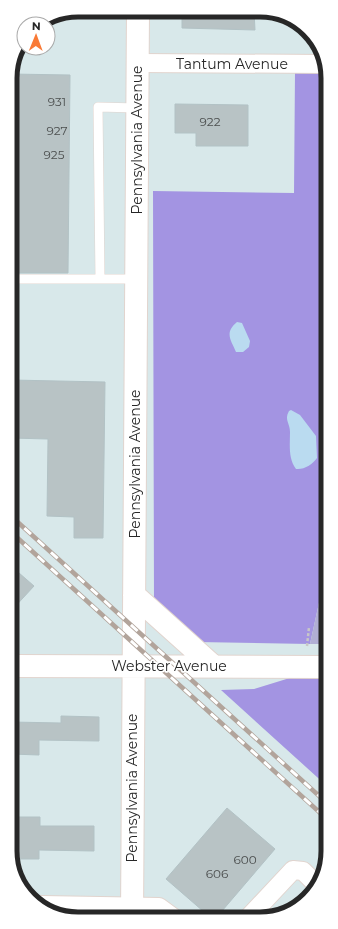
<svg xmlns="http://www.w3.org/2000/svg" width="338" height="929" font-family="Montserrat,sans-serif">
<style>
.green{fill:#a394e2}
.sand{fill:#badbf0}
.cemetery{fill:#b1afd4}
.building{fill:#b8c3c5;stroke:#b2c2c5}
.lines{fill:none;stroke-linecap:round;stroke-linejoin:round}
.service-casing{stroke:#e1d4ce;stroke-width:10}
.minor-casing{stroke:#e1d4ce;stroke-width:20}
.tertiary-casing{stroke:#e1d4ce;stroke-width:24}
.path{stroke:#c7c7c7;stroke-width:2.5;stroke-dasharray:3 2;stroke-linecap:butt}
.service{stroke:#fff;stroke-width:9}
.minor{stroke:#fff;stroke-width:18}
.tertiary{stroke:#fff;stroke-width:22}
.rail-casing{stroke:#b2a49b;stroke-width:4.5}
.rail{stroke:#fff;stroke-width:3;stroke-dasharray:9;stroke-linecap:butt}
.labels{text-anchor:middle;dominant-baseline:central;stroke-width:3.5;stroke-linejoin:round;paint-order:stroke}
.number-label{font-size:12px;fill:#4b4e4e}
.street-label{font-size:14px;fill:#272727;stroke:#fff}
.rim{fill:none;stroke:#272727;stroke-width:5}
</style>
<rect width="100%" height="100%" fill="#d8e8ea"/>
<path class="green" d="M 295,72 L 327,72 L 327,566 L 310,644 L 197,642 L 154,605 L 153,191 L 294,193 Z
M 293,677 L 328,677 L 328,787 L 221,690 L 254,689 Z"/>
<path class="sand" d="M 237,322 L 242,323 L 250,341 L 249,347 L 243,352 L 236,352 C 231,340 224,333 237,322 Z
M 291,410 L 300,415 L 316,436 L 317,458 C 313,464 304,470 296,469 C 288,458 290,445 290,432 C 290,423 284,420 289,411 Z"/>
<path class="cemetery" d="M 327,566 L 328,644 L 310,644 Z"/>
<path class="building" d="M 182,11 L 254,11 L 255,30 L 182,28 Z
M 10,74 L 70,75 L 68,273 L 10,273 Z
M 175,104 L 248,105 L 248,146 L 196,146 L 196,133 L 175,133 Z
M 11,380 L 105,382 L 103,538 L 74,538 L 74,517 L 47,516 L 48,439 L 11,438 Z
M 11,566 L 34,586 L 11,611 Z
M 61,716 L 99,717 L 99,741 L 39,740 L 39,755 L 11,754 L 11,722 L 61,723 Z
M 227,808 L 275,849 L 216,918 L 211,918 L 166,879 Z
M 13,817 L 40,817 L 40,826 L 94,826 L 94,851 L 39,850 L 39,859 L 12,859 Z"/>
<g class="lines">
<defs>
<path id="service" d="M 10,279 L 136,279
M 100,279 L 98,107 L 137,108"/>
<path id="minor" d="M 137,63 L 327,64
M 41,905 L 159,907 L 174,918
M 248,918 L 293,870 L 303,871 L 316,884"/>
<path id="tertiary" d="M 134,595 L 213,666
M 11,666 L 328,667
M 132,918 L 138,10"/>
</defs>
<use href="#service" class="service-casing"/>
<use href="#minor" class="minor-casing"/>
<use href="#tertiary" class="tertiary-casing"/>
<path class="path" d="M 307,646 L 309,627
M 322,689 L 328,693"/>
<use href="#service" class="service"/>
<use href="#minor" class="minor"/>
<use href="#tertiary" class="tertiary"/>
<defs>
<path id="rail" d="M 11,516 L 328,804
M 11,532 L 328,820"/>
</defs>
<use href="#rail" class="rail-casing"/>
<use href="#rail" class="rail"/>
</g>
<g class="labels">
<g class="number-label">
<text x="57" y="101">931</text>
<text x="210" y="121">922</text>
<text x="57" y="130">927</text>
<text x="54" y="154">925</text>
<text x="245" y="859">600</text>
<text x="217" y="873">606</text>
</g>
<g class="street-label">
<text x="232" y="64">Tantum Avenue</text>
<text transform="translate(137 140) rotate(-90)">Pennsylvania Avenue</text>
<text transform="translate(135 464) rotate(-90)">Pennsylvania Avenue</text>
<text x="169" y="666">Webster Avenue</text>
<text transform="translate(132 788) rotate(-90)">Pennsylvania Avenue</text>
</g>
</g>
<path d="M0 0H338V929H0ZM78 17H260A61 61 0 0 1 321 78V851A61 61 0 0 1 260 912H78A61 61 0 0 1 17 851V78A61 61 0 0 1 78 17Z" fill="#fff" fill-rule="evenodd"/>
<path class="rim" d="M78 17H260A61 61 0 0 1 321 78V851A61 61 0 0 1 260 912H78A61 61 0 0 1 17 851V78A61 61 0 0 1 78 17Z"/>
<g transform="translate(36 36) rotate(1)"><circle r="19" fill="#ffffff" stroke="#a9a9a9"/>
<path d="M0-3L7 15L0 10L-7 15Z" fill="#f97a36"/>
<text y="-6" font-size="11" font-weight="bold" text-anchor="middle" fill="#272727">N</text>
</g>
</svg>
